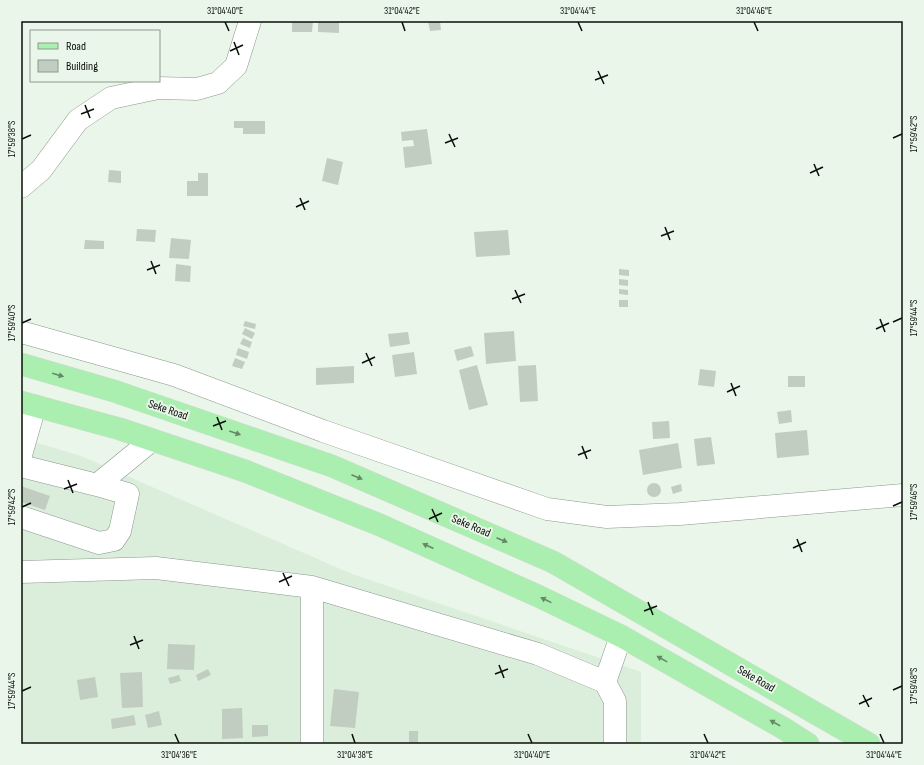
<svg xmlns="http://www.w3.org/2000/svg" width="924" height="765" font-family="'Sofia Sans Condensed',sans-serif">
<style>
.built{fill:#dbeedb}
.building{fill:#c1cdc1}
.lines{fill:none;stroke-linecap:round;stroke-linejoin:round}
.minor-casing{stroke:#8c978c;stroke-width:23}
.major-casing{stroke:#d8d8d8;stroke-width:23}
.minor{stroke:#fff;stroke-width:22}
.major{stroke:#abefb0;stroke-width:22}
.oneway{fill:#638a65}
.ticks{fill:none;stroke:#0a0e0a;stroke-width:1.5}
.labels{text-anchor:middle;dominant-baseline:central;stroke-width:4;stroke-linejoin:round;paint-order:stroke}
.street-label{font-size:12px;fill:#0a0e0a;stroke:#e9f6e9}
.neatline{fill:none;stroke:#0a0e0a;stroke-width:1.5}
.ticks-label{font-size:10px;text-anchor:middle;fill:#0a0e0a}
</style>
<rect width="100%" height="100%" fill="#e9f6e9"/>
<path class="built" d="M 21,438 L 81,456 L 352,574 L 641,672 L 641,744 L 21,744 Z"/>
<path class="building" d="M 292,21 L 313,21 L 312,32 L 292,32 Z
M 318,21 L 339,21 L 339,33 L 318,32 Z
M 428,21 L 440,21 L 441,30 L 430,31 Z
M 234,121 L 265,121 L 265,134 L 243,134 L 243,128 L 234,128 Z
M 427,129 L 432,164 L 405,168 L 403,147 L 414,146 L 413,140 L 402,141 L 401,132 Z
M 327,158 L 343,162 L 338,185 L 322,181 Z
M 109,170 L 121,171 L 121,183 L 108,182 Z
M 198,173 L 208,173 L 208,196 L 187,196 L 187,181 L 198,181 Z
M 137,229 L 156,230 L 155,242 L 136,241 Z
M 508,230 L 510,255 L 476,257 L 474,232 Z
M 171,238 L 191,240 L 189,259 L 169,258 Z
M 85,240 L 104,241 L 104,249 L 84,249 Z
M 176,264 L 191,266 L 190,282 L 175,281 Z
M 619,269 L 629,270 L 629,276 L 619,275 Z
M 619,279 L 628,280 L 628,286 L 619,285 Z
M 619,289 L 628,290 L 628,295 L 619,294 Z
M 619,300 L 628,300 L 628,307 L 619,307 Z
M 245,321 L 256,324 L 255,329 L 243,326 Z
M 245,328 L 255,333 L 252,339 L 242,334 Z
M 514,331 L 516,361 L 486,364 L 484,333 Z
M 408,332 L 410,344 L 390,347 L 388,334 Z
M 243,338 L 252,342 L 250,348 L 240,344 Z
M 471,346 L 474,356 L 457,361 L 454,350 Z
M 238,348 L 249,352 L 247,359 L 236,355 Z
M 414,352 L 417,374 L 395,377 L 392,355 Z
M 235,358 L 245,362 L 242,369 L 232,366 Z
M 477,365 L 488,405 L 469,410 L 459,370 Z
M 536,365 L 538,401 L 520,402 L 518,366 Z
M 354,366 L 354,383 L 316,385 L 316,368 Z
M 700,369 L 716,371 L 714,387 L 698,385 Z
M 788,376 L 805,376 L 805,387 L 788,387 Z
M 791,410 L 792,422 L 779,424 L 777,412 Z
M 669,421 L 670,438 L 653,439 L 652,422 Z
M 807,430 L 809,455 L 777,458 L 775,433 Z
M 711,437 L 715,464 L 697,466 L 694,439 Z
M 678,443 L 682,468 L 643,475 L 639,450 Z
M647 490a7 7 0 1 1 14 0a7 7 0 1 1-14 0Z
M 681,484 L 682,491 L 673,494 L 671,487 Z
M 21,486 L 50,496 L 45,510 L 21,502 Z
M 168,644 L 195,645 L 194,670 L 167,669 Z
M 208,669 L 211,675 L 198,681 L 196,675 Z
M 142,672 L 143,707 L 122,708 L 120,673 Z
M 179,675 L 181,681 L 170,684 L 168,678 Z
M 95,677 L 98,697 L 80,700 L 77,680 Z
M 334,689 L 359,692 L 355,728 L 330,726 Z
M 242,708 L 243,738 L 222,739 L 222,709 Z
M 159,711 L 162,725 L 148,728 L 145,715 Z
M 134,715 L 136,725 L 112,729 L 111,719 Z
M 252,725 L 268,725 L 268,736 L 252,737 Z
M 409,731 L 418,731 L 418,744 L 409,744 Z"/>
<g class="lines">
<defs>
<path id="minor" d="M 21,187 L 41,170 L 78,120 L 111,98 L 158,88 L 197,89 L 218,83 L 236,66 L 250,21
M 21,332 L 174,375 L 323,431 L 547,509 L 607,517 L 680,514 L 903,495
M 21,455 L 35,406
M 21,466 L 97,485 L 152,440
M 21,517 L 99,543 L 114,540 L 120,531 L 128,494 L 97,485
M 21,572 L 156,568 L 312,587 L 538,654 L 605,682 L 615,701 L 615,744
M 605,682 L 621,636
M 312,744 L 312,587"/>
<path id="major" d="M 21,364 L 114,391 L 332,466 L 553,562 L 869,744
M 21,402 L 120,429 L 245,471 L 380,525 L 538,596 L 621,636 L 783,728 L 808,744"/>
</defs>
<use href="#minor" class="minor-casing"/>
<use href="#major" class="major-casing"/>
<use href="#minor" class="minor"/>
<use href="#major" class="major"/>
</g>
<defs><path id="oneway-solid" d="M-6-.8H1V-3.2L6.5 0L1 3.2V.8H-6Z"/></defs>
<g class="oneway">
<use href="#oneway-solid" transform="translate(58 375) rotate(16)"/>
<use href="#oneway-solid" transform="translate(235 433) rotate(19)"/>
<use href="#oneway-solid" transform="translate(357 477) rotate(23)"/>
<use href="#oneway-solid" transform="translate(502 540) rotate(23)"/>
<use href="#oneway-solid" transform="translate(428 546) rotate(-156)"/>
<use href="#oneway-solid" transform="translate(546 600) rotate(-154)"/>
<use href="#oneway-solid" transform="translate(662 659) rotate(-151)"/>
<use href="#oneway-solid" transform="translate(775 723) rotate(-151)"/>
</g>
<path class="ticks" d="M 225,22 L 229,31M 402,22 L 405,31M 578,22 L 582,31M 754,22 L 758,31M 234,42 L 239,55M 230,51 L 243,45M 598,71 L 604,84M 595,80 L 608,75M 85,105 L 90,118M 81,114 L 94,109M 449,134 L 455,147M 893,138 L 902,134M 22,139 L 31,135M 445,143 L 458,138M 814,164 L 819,176M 810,173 L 823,167M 300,198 L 305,210M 296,207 L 309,201M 665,227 L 670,240M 661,236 L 674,231M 151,261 L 156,274M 147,270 L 160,265M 515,290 L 521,303M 512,299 L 525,294M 880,319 L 885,332M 893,322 L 902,318M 22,323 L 31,319M 876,329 L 889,323M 366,353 L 372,366M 362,363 L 375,357M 731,383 L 736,396M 727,392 L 740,386M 217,417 L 222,430M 213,426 L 226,421M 582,446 L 587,459M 578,455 L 591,450M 68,480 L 73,493M 64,489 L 77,484M 893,506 L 902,502M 22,507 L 31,503M 432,509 L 438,522M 429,519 L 442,513M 797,539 L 802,552M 793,548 L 806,542M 283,573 L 289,586M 279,582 L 292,576M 648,602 L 653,615M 644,611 L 657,606M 134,636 L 139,649M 130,645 L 143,640M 499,665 L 504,678M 495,674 L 508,669M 893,690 L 902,686M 22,691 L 31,687M 863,695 L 869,707M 859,704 L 872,698M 175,734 L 179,743M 352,734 L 355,743M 528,734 L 532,743M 704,734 L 708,743M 880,734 L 884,743"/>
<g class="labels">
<g class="street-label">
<text transform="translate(168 410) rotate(19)">Seke Road</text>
<text transform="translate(471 526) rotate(23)">Seke Road</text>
<text transform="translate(756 679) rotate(30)">Seke Road</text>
</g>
</g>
<rect width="924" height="765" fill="none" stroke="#e9f6e9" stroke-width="44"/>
<rect x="30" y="30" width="130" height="52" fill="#e9f6e9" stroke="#909990"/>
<rect x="38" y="43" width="20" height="6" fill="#abefb0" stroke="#909990"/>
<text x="66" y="50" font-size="12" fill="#0a0e0a">Road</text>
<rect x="38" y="60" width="20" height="12" fill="#c1cdc1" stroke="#909990"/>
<text x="66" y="70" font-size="12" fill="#0a0e0a">Building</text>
<rect x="22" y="22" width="880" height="721" class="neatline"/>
<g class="ticks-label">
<text x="225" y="14">31°04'40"E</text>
<text x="402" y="14">31°04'42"E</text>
<text x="578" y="14">31°04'44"E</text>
<text x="754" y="14">31°04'46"E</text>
<text transform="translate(913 134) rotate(-90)" y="4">17°59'42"S</text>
<text transform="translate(11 139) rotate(-90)" y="4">17°59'38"S</text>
<text transform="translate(913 318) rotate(-90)" y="4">17°59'44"S</text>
<text transform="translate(11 323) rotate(-90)" y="4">17°59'40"S</text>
<text transform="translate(913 502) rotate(-90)" y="4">17°59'46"S</text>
<text transform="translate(11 507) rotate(-90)" y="4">17°59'42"S</text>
<text transform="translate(913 686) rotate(-90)" y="4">17°59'48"S</text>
<text transform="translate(11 691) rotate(-90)" y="4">17°59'44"S</text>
<text x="179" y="758">31°04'36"E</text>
<text x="355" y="758">31°04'38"E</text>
<text x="532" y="758">31°04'40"E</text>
<text x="708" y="758">31°04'42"E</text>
<text x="884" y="758">31°04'44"E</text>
</g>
</svg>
